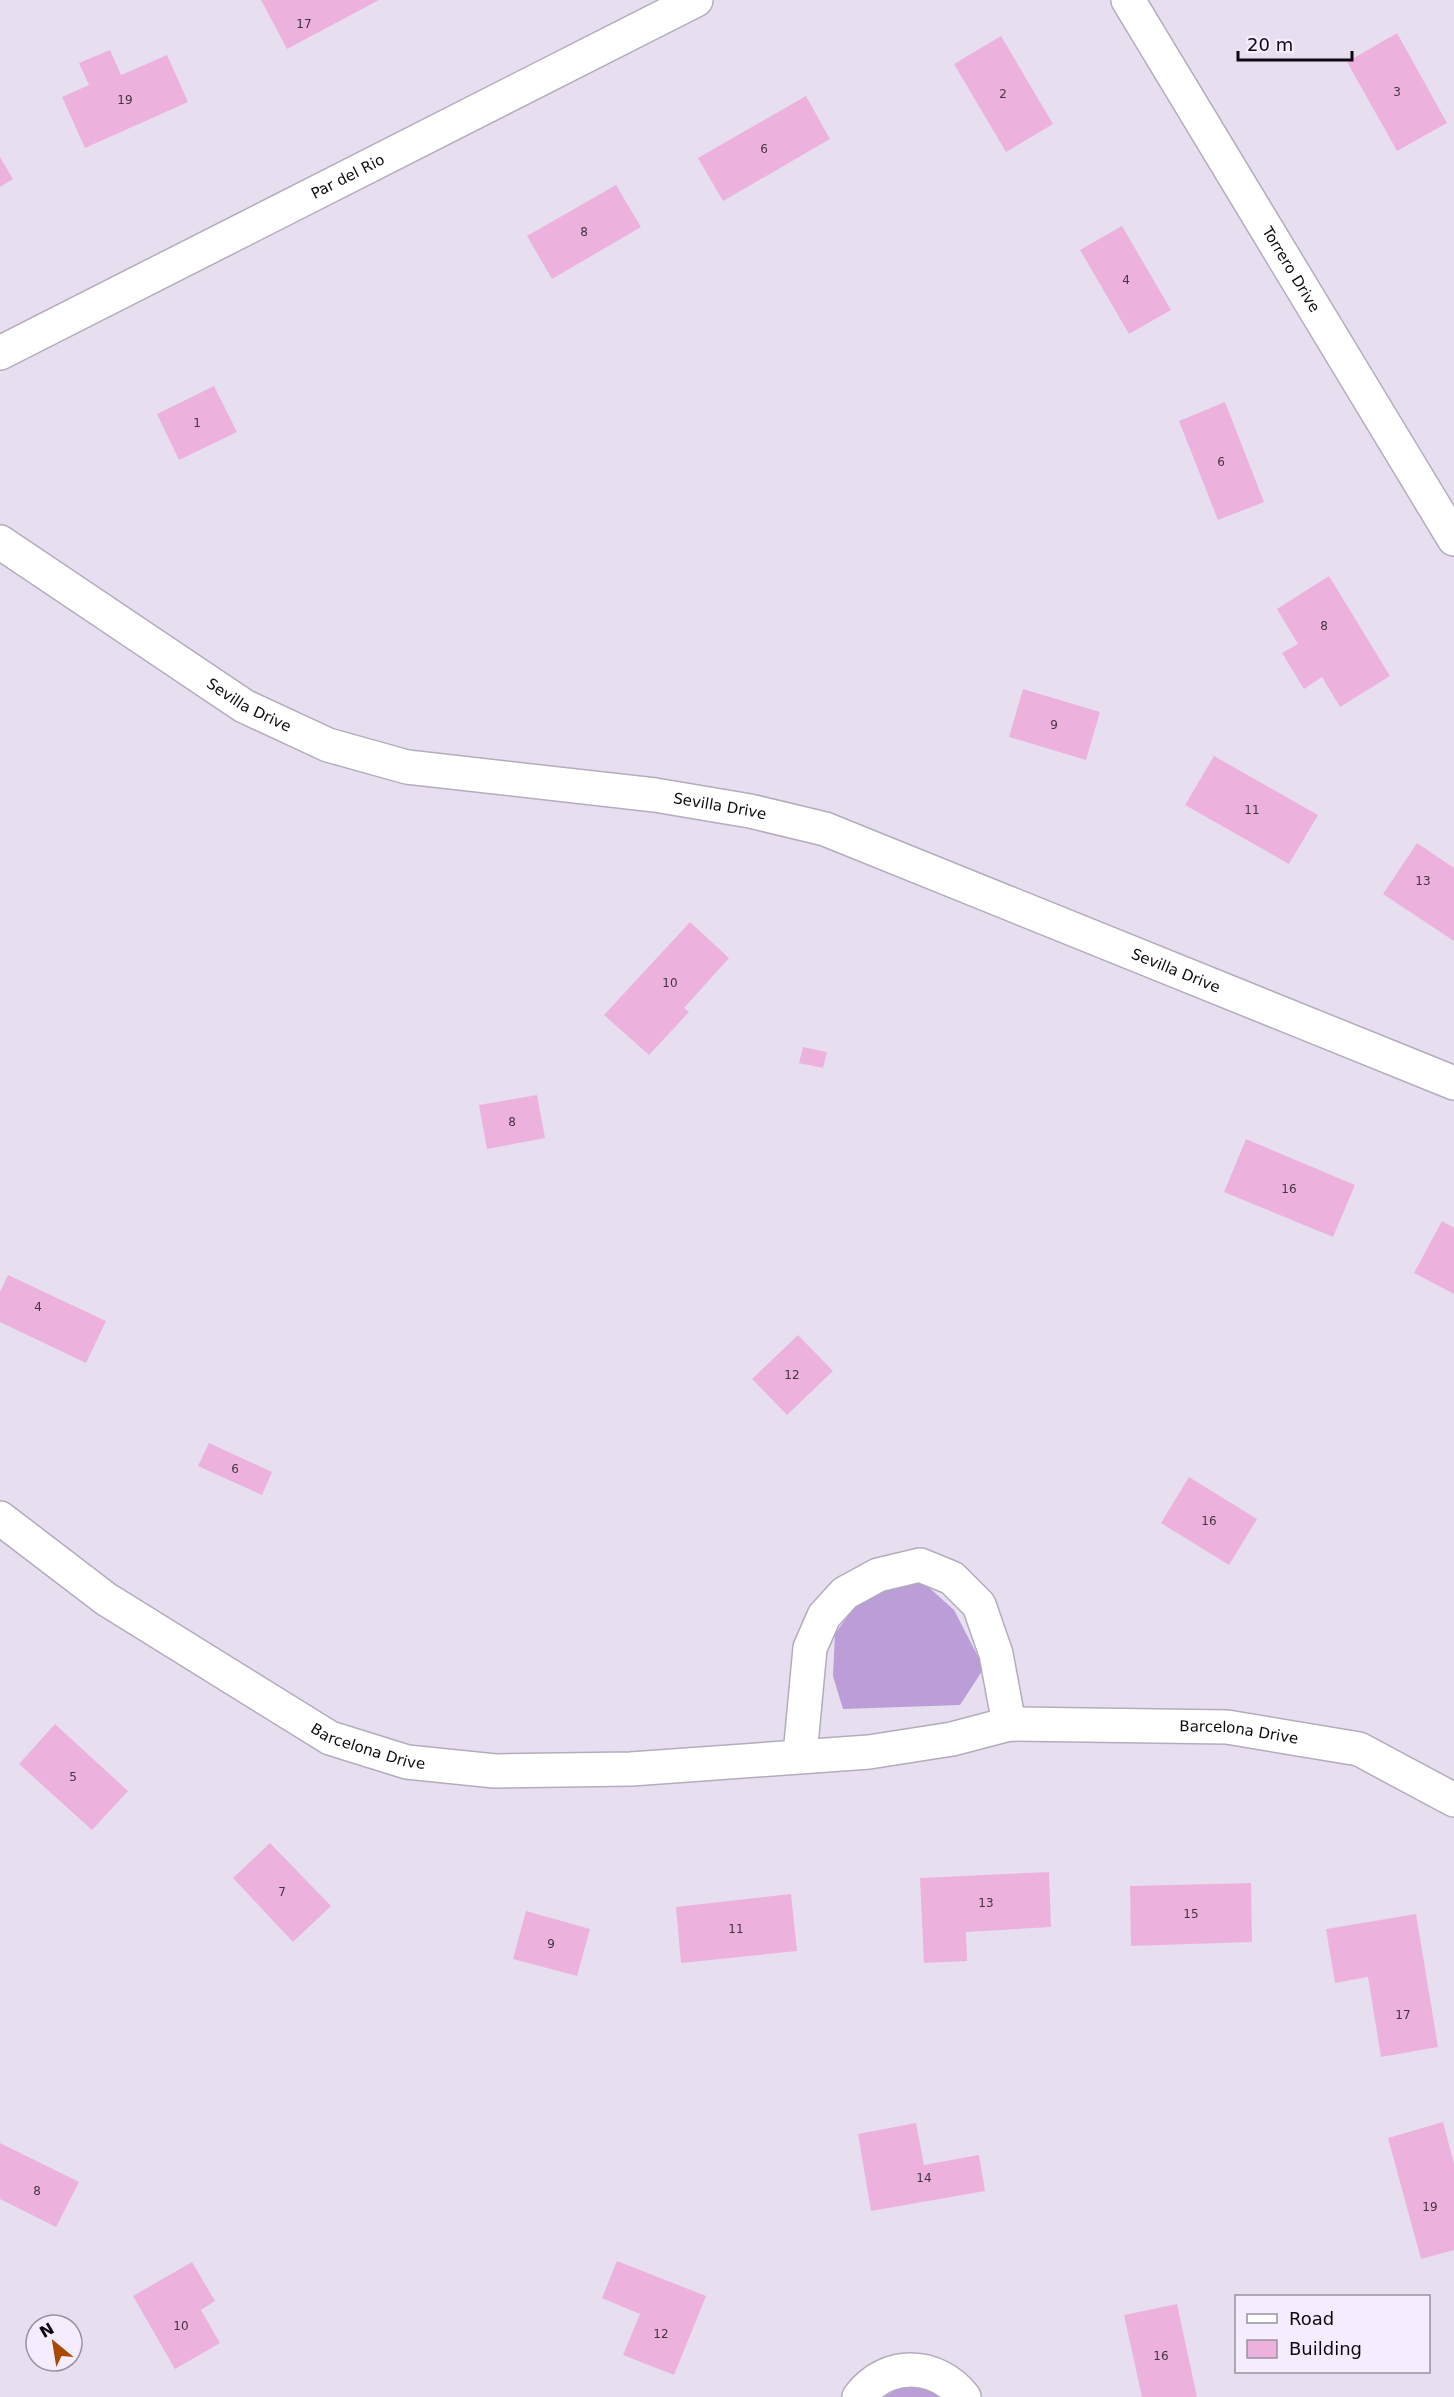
<svg xmlns="http://www.w3.org/2000/svg" width="1454" height="2397" font-family="'DejaVu Sans',sans-serif">
<style>
.forest{fill:#bb9dd7}
.building{fill:#ecb2dd}
.lines{fill:none;stroke-linecap:round;stroke-linejoin:round}
.minor-casing{stroke:#b4acbc;stroke-width:36}
.minor{stroke:#fff;stroke-width:33}
.labels{text-anchor:middle;dominant-baseline:central;stroke-width:4.5;stroke-linejoin:round;paint-order:stroke}
.number-label{font-size:12px;fill:#453442}
.street-label{font-size:15px;fill:#0d0a0f;stroke:#f5ecfd}
</style>
<rect width="100%" height="100%" fill="#e7dff0"/>
<path class="forest" d="M 888,1584 L 925,1584 L 954,1610 L 984,1668 L 960,1705 L 843,1709 L 833,1676 L 835,1634 L 858,1601 Z
M 920,2383 L 948,2397 L 883,2397 L 905,2385 Z"/>
<path class="building" d="M 261,0 L 379,0 L 287,49 Z
M 1397,33 L 1447,123 L 1397,151 L 1347,62 Z
M 1001,36 L 1053,124 L 1006,152 L 954,64 Z
M 110,50 L 121,75 L 167,55 L 188,102 L 85,148 L 62,97 L 89,85 L 79,63 Z
M 806,96 L 830,139 L 723,201 L 698,158 Z
M 0,157 L 13,179 L 0,187 Z
M 616,185 L 641,227 L 552,279 L 527,236 Z
M 1122,226 L 1171,310 L 1129,334 L 1080,250 Z
M 214,386 L 237,432 L 179,460 L 157,414 Z
M 1225,402 L 1264,502 L 1218,520 L 1179,421 Z
M 1329,576 L 1390,676 L 1340,707 L 1322,677 L 1304,689 L 1282,653 L 1298,644 L 1277,609 Z
M 1023,689 L 1100,712 L 1086,760 L 1009,737 Z
M 1214,756 L 1318,815 L 1289,864 L 1185,805 Z
M 1417,843 L 1454,868 L 1454,941 L 1383,894 Z
M 690,922 L 729,958 L 684,1008 L 689,1012 L 649,1055 L 604,1015 Z
M 803,1047 L 827,1052 L 823,1068 L 799,1063 Z
M 537,1095 L 545,1138 L 487,1149 L 479,1105 Z
M 1246,1139 L 1355,1185 L 1333,1237 L 1224,1192 Z
M 1442,1221 L 1454,1228 L 1454,1294 L 1414,1273 Z
M 8,1275 L 106,1321 L 86,1363 L 0,1322 L 0,1292 Z
M 798,1335 L 833,1371 L 787,1415 L 752,1379 Z
M 209,1443 L 272,1472 L 262,1495 L 198,1466 Z
M 1189,1477 L 1257,1519 L 1229,1565 L 1161,1523 Z
M 55,1724 L 128,1791 L 92,1830 L 19,1764 Z
M 270,1843 L 331,1906 L 293,1942 L 233,1878 Z
M 1049,1872 L 1051,1927 L 966,1932 L 967,1961 L 924,1963 L 920,1878 Z
M 1251,1883 L 1252,1942 L 1131,1946 L 1130,1886 Z
M 791,1894 L 797,1951 L 681,1963 L 676,1907 Z
M 526,1911 L 590,1929 L 577,1976 L 513,1959 Z
M 1416,1914 L 1438,2047 L 1381,2057 L 1368,1977 L 1335,1983 L 1326,1929 Z
M 1443,2122 L 1454,2164 L 1454,2250 L 1421,2259 L 1388,2138 Z
M 916,2123 L 924,2165 L 979,2155 L 985,2191 L 871,2211 L 858,2134 Z
M 0,2143 L 79,2182 L 56,2227 L 0,2199 Z
M 617,2261 L 706,2296 L 674,2375 L 623,2355 L 640,2314 L 602,2298 Z
M 192,2262 L 215,2301 L 201,2310 L 220,2343 L 175,2369 L 133,2296 Z
M 1177,2304 L 1197,2397 L 1142,2397 L 1124,2315 Z"/>
<g class="lines">
<defs>
<g id="minor">
<path id="s1" d="M 1128,0 L 1454,539"/>
<path id="s2" d="M 0,353 L 696,0"/>
<path id="s3" d="M 0,542 L 244,706 L 328,745 L 407,767 L 655,795 L 750,811 L 825,829 L 1454,1083"/>
<path id="s4" d="M 0,1518 L 106,1599 L 330,1738 L 407,1762 L 495,1771 L 631,1769 L 869,1752 L 952,1739 L 1009,1724 L 1227,1727 L 1359,1749 L 1454,1800"/>
<path d="M 800,1755 L 810,1648 L 824,1616 L 845,1593 L 878,1575 L 920,1565 L 952,1578 L 979,1605 L 996,1654 L 1009,1724"/>
<path d="M 859,2397 C 887,2360 936,2362 964,2397"/>
</g>
</defs>
<use href="#minor" class="minor-casing"/>
<use href="#minor" class="minor"/>
</g>
<g class="labels">
<g class="number-label">
<text x="304" y="24">17</text>
<text x="1397" y="92">3</text>
<text x="1003" y="94">2</text>
<text x="125" y="100">19</text>
<text x="764" y="149">6</text>
<text x="584" y="232">8</text>
<text x="1126" y="280">4</text>
<text x="197" y="423">1</text>
<text x="1221" y="462">6</text>
<text x="1324" y="626">8</text>
<text x="1054" y="725">9</text>
<text x="1252" y="810">11</text>
<text x="1423" y="881">13</text>
<text x="670" y="983">10</text>
<text x="512" y="1122">8</text>
<text x="1289" y="1189">16</text>
<text x="38" y="1307">4</text>
<text x="792" y="1375">12</text>
<text x="235" y="1469">6</text>
<text x="1209" y="1521">16</text>
<text x="73" y="1777">5</text>
<text x="282" y="1892">7</text>
<text x="986" y="1903">13</text>
<text x="1191" y="1914">15</text>
<text x="736" y="1929">11</text>
<text x="551" y="1944">9</text>
<text x="1403" y="2015">17</text>
<text x="924" y="2178">14</text>
<text x="37" y="2191">8</text>
<text x="1430" y="2207">19</text>
<text x="181" y="2326">10</text>
<text x="661" y="2334">12</text>
<text x="1161" y="2356">16</text>
</g>
<g class="street-label">
<text stroke="none"><textPath href="#s2" startOffset="390">Par del Rio</textPath></text>
<text stroke="none"><textPath href="#s1" startOffset="315">Torrero Drive</textPath></text>
<text stroke="none"><textPath href="#s3" startOffset="298">Sevilla Drive</textPath></text>
<text stroke="none"><textPath href="#s3" startOffset="784">Sevilla Drive</textPath></text>
<text stroke="none"><textPath href="#s3" startOffset="1270">Sevilla Drive</textPath></text>
<text stroke="none"><textPath href="#s4" startOffset="1314">Barcelona Drive</textPath></text>
<text stroke="none"><textPath href="#s4" startOffset="436">Barcelona Drive</textPath></text>
</g>
</g>
<rect x="1235" y="2295" width="195" height="78" fill="#f5ecfd" stroke="#98929e" stroke-width="1.5"/>
<rect x="1247" y="2314" width="30" height="9" fill="#ffffff" stroke="#98929e" stroke-width="1.5"/>
<text x="1289" y="2325" font-size="18" fill="#0d0a0f">Road</text>
<rect x="1247" y="2340" width="30" height="18" fill="#ecb2dd" stroke="#98929e" stroke-width="1.5"/>
<text x="1289" y="2355" font-size="18" fill="#0d0a0f">Building</text>
<g transform="translate(54 2343) rotate(330)"><circle r="28" fill="#f5ecfd" stroke="#98929e" stroke-width="1.5"/>
<path d="M0-4.5L10 22L0 15L-10 22Z" fill="#a94902"/>
<text y="-9" font-size="16" font-weight="bold" text-anchor="middle" fill="#0d0a0f">N</text>
</g>
<path d="M1238 51v9h114v-9" fill="none" stroke="#0d0a0f" stroke-width="3"/>
<text x="1247" y="51" font-size="18" fill="#0d0a0f" stroke="#f5ecfd" stroke-width="4.5" paint-order="stroke">20 m</text>
</svg>
